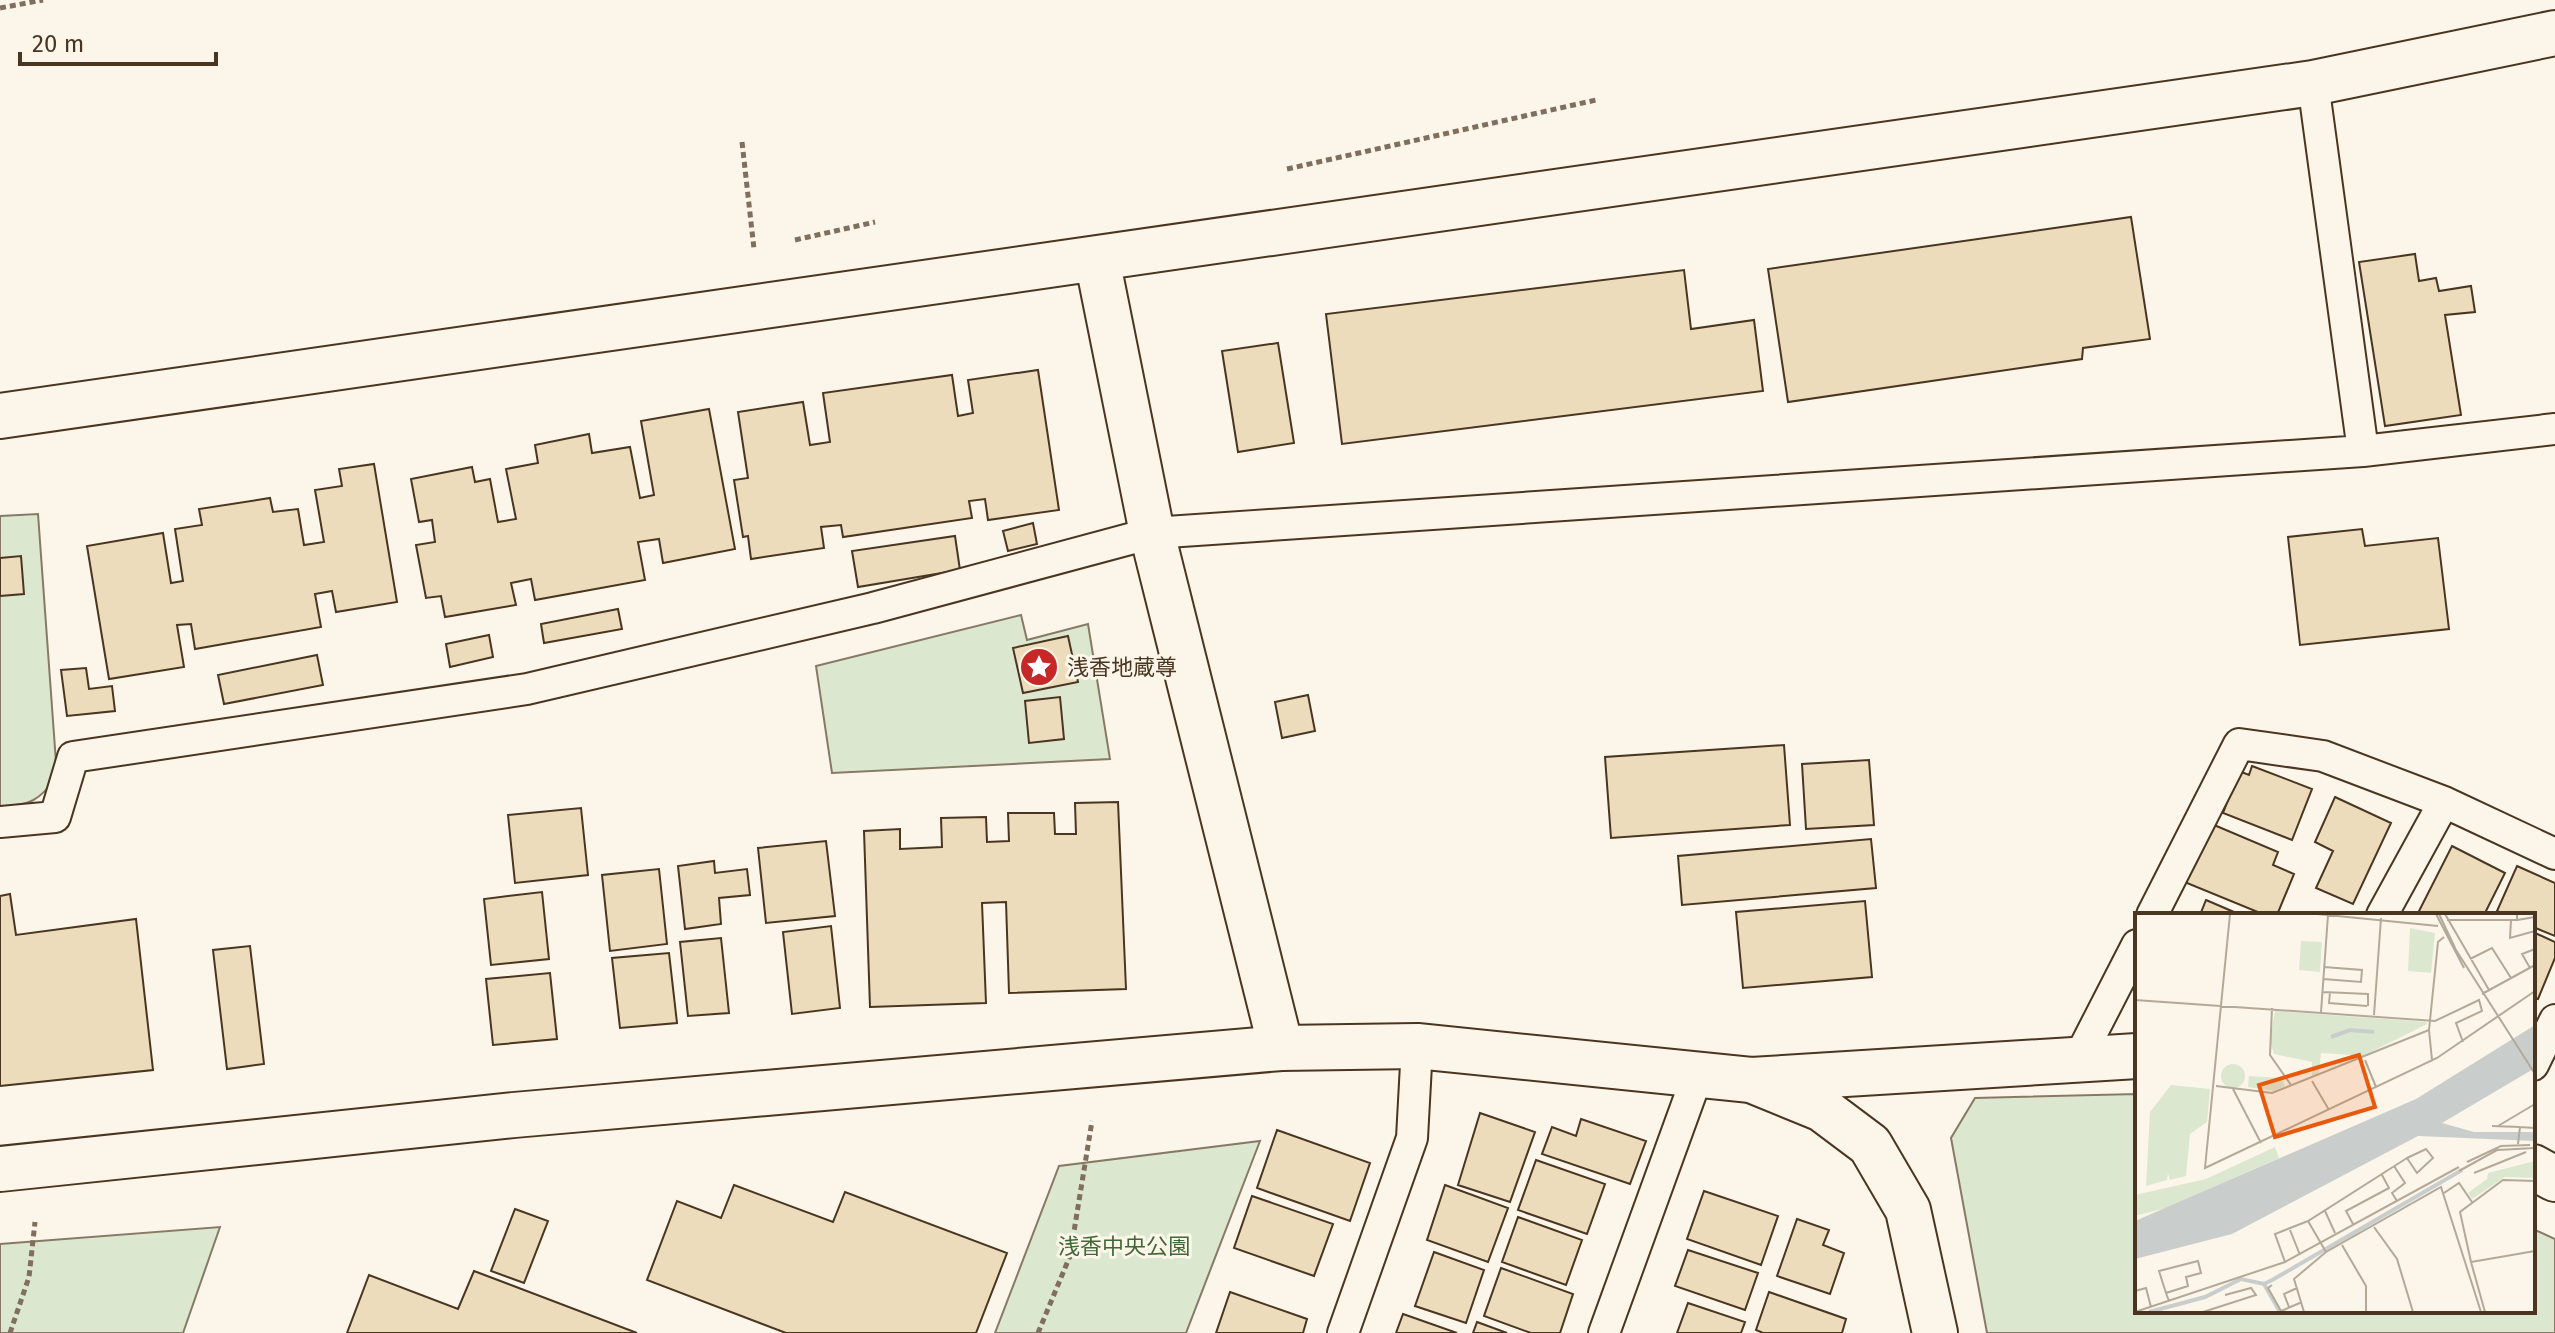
<svg xmlns="http://www.w3.org/2000/svg" width="2555" height="1333" font-family="'Fira Sans','Noto Sans JP',sans-serif">
<style>
.green{fill:#dce7d0;stroke:#887966;stroke-width:2}
.building{fill:#ecdcbc;stroke:#4a3520;stroke-width:2}
.lines{fill:none;stroke-linecap:round;stroke-linejoin:round}
.service-casing{stroke:#4a3520;stroke-width:34}
.minor-casing{stroke:#4a3520;stroke-width:48}
.tertiary-casing{stroke:#4a3520;stroke-width:48}
.path{stroke:#7f6f5c;stroke-width:5;stroke-dasharray:6 4;stroke-linecap:butt}
.service{stroke:#fbf6e9;stroke-width:30}
.minor{stroke:#fbf6e9;stroke-width:44}
.tertiary{stroke:#fbf6e9;stroke-width:44}
.labels{text-anchor:middle;dominant-baseline:central;stroke-width:6;stroke-linejoin:round;paint-order:stroke}
.poi-label{font-size:22px;fill:#4a3520;stroke:#fbf6e9;text-anchor:start}
.park-label{font-size:22px;fill:#436837;stroke:#fbf6e9}
.inset-river{fill:none;stroke:#c9cecd;stroke-width:4}
.inset-road{fill:none;stroke:#b4a999;stroke-width:2}
.view{fill:#e8590c;fill-opacity:0.15;stroke:#e8590c;stroke-width:4}
.inset-edge{fill:none;stroke:#4a3520;stroke-width:4}
</style>
<rect width="100%" height="100%" fill="#fbf6e9"/>
<path class="green" d="M 38,514 L 57,776 C 39,802 30,804 0,808 L 0,516 Z
M 1021,615 L 1027,640 L 1088,624 L 1110,759 L 832,773 L 816,666 Z
M 2137,1094 L 2137,1311 L 2533,1311 L 2533,1229 L 2555,1239 L 2555,1333 L 1987,1333 L 1951,1138 L 1975,1098 Z
M 1260,1141 L 1186,1333 L 995,1333 L 1059,1166 Z
M 220,1227 L 183,1333 L 0,1333 L 0,1244 Z"/>
<path class="building" d="M 2131,217 L 2150,339 L 2083,348 L 2082,359 L 1788,402 L 1768,269 Z
M 2415,254 L 2419,281 L 2436,278 L 2439,291 L 2471,286 L 2475,312 L 2445,315 L 2461,415 L 2385,426 L 2359,262 Z
M 1684,270 L 1691,329 L 1754,320 L 1763,391 L 1342,444 L 1326,314 Z
M 1278,343 L 1294,443 L 1238,452 L 1222,351 Z
M 1038,370 L 1059,510 L 988,520 L 985,499 L 969,501 L 972,518 L 843,537 L 841,525 L 821,527 L 824,548 L 751,559 L 748,536 L 743,537 L 734,480 L 748,478 L 738,412 L 803,402 L 810,445 L 830,442 L 823,393 L 952,375 L 958,416 L 973,413 L 968,380 Z
M 709,409 L 735,549 L 663,563 L 659,539 L 638,542 L 645,580 L 535,600 L 531,579 L 511,583 L 516,605 L 445,617 L 441,596 L 426,598 L 416,545 L 435,542 L 432,520 L 419,522 L 411,479 L 472,467 L 475,482 L 490,479 L 498,522 L 516,519 L 506,469 L 538,463 L 535,445 L 589,434 L 592,453 L 630,447 L 640,498 L 654,495 L 641,421 Z
M 374,464 L 397,602 L 336,612 L 332,591 L 315,594 L 321,627 L 195,649 L 191,624 L 177,625 L 184,667 L 109,679 L 87,546 L 163,533 L 171,583 L 183,581 L 175,529 L 202,525 L 199,509 L 270,498 L 273,512 L 298,509 L 304,545 L 324,542 L 315,490 L 342,486 L 339,469 Z
M 1033,523 L 1037,544 L 1008,551 L 1003,531 Z
M 2362,529 L 2365,546 L 2438,538 L 2449,629 L 2300,645 L 2288,537 Z
M 955,536 L 960,570 L 858,587 L 852,551 Z
M 21,556 L 24,594 L 0,596 L 0,558 Z
M 618,609 L 622,629 L 544,643 L 541,624 Z
M 489,635 L 493,657 L 450,667 L 446,644 Z
M 1068,636 L 1078,682 L 1023,693 L 1013,648 Z
M 317,655 L 323,685 L 224,704 L 218,675 Z
M 86,668 L 89,689 L 112,686 L 115,711 L 67,716 L 61,670 Z
M 1308,695 L 1315,731 L 1282,738 L 1275,702 Z
M 1060,697 L 1064,739 L 1029,743 L 1025,701 Z
M 1784,745 L 1790,825 L 1611,838 L 1605,757 Z
M 1869,760 L 1874,825 L 1806,829 L 1802,764 Z
M 2252,766 L 2312,789 L 2292,840 L 2223,813 L 2239,771 L 2249,775 Z
M 2335,797 L 2391,823 L 2353,904 L 2316,888 L 2333,851 L 2315,842 Z
M 1118,802 L 1126,989 L 1009,993 L 1006,902 L 982,903 L 986,1003 L 870,1007 L 864,831 L 900,829 L 900,849 L 942,847 L 941,818 L 986,817 L 987,842 L 1009,841 L 1008,813 L 1054,813 L 1055,834 L 1076,834 L 1075,803 Z
M 581,808 L 588,875 L 515,883 L 508,815 Z
M 2207,822 L 2278,852 L 2273,865 L 2294,874 L 2277,915 L 2265,915 L 2182,881 Z
M 1871,839 L 1876,888 L 1682,905 L 1678,856 Z
M 826,841 L 835,916 L 766,923 L 758,848 Z
M 2452,846 L 2505,873 L 2484,915 L 2417,915 Z
M 714,861 L 715,873 L 747,869 L 750,895 L 719,898 L 721,924 L 685,929 L 678,866 Z
M 2517,866 L 2555,883 L 2555,936 L 2533,927 L 2533,915 L 2506,915 L 2497,911 Z
M 659,869 L 667,944 L 610,951 L 602,875 Z
M 542,892 L 549,959 L 491,965 L 484,899 Z
M 10,894 L 16,935 L 136,919 L 153,1070 L 0,1086 L 0,896 Z
M 2206,900 L 2241,915 L 2200,915 Z
M 1865,901 L 1872,977 L 1743,988 L 1736,912 Z
M 831,926 L 840,1008 L 792,1014 L 783,932 Z
M 2533,932 L 2555,942 L 2555,958 L 2538,999 L 2533,998 Z
M 721,938 L 729,1013 L 688,1016 L 680,942 Z
M 250,946 L 264,1064 L 227,1069 L 213,950 Z
M 669,953 L 677,1023 L 620,1028 L 612,958 Z
M 550,973 L 557,1039 L 493,1045 L 486,979 Z
M 1480,1113 L 1535,1132 L 1510,1202 L 1458,1185 Z
M 1581,1119 L 1646,1141 L 1630,1184 L 1542,1154 L 1552,1127 L 1576,1136 Z
M 1277,1130 L 1370,1163 L 1350,1221 L 1257,1188 Z
M 1536,1160 L 1605,1184 L 1587,1234 L 1518,1210 Z
M 734,1185 L 833,1222 L 845,1192 L 1007,1253 L 976,1333 L 786,1333 L 647,1280 L 677,1201 L 721,1218 Z
M 1445,1185 L 1508,1208 L 1488,1262 L 1427,1240 Z
M 1704,1191 L 1778,1216 L 1761,1265 L 1687,1239 Z
M 1252,1196 L 1333,1224 L 1314,1276 L 1234,1248 Z
M 515,1209 L 548,1221 L 524,1283 L 491,1271 Z
M 1518,1217 L 1582,1240 L 1566,1285 L 1502,1262 Z
M 1797,1219 L 1829,1230 L 1823,1245 L 1844,1253 L 1830,1294 L 1777,1276 Z
M 1688,1250 L 1758,1273 L 1745,1310 L 1675,1286 Z
M 1434,1252 L 1484,1270 L 1466,1323 L 1415,1306 Z
M 1501,1268 L 1573,1294 L 1560,1333 L 1531,1333 L 1484,1316 Z
M 474,1271 L 637,1333 L 347,1333 L 369,1275 L 458,1309 Z
M 1230,1292 L 1307,1319 L 1303,1333 L 1216,1333 Z
M 1769,1292 L 1846,1319 L 1842,1333 L 1763,1333 L 1756,1330 Z
M 1688,1303 L 1745,1322 L 1741,1333 L 1677,1333 Z
M 1403,1314 L 1457,1333 L 1396,1333 Z
M 1477,1322 L 1507,1333 L 1473,1333 Z"/>
<g class="lines">
<defs>
<path id="service" d="M 2313,83 L 2363,451
M 0,822 L 55,817 L 73,757 L 527,689 L 873,608 L 1152,533 L 2363,451 L 2555,429
M 2152,915 L 2239,744 L 2323,756 L 2444,802 L 2555,854
M 2382,915 L 2444,802
M 2079,1058 L 2137,945
M 2533,1065 L 2555,1020
M 1343,1333 L 1412,1138 L 1417,1046
M 1604,1333 L 1698,1074"/>
<path id="minor" d="M 1097,259 L 1152,533 L 1281,1048
M 0,416 L 2313,83 L 2555,33
M 1751,1080 L 2137,1056
M 2533,1167 L 2555,1179"/>
<path id="tertiary" d="M 0,1169 L 514,1115 L 1281,1048 L 1417,1046 L 1751,1080 L 1822,1109 L 1870,1145 L 1908,1210 L 1935,1333"/>
</defs>
<use href="#service" class="service-casing"/>
<use href="#minor" class="minor-casing"/>
<use href="#tertiary" class="tertiary-casing"/>
<path class="path" d="M 0,8 L 43,0
M 742,142 L 754,249
M 1287,169 L 1596,100
M 795,240 L 875,222
M 10,1333 L 29,1277 L 35,1222
M 1038,1333 L 1070,1256 L 1092,1121"/>
<use href="#service" class="service"/>
<use href="#minor" class="minor"/>
<use href="#tertiary" class="tertiary"/>
</g>
<defs>
<symbol id="sight-disc" viewBox="-11 -11 22 22"><circle r="9.5" fill="#c62828" stroke="#fbf6e9"/><path d="M0-6L1.8-2.2L6-1.7L2.9 1.2L3.7 5.4L0 3.3L-3.7 5.4L-2.9 1.2L-6-1.7L-1.8-2.2Z" fill="#fff"/></symbol>
</defs>
<g fill-rule="evenodd">
<use href="#sight-disc" x="1017" y="645" width="44" height="44"/>
</g>
<g class="labels">
<g class="poi-label">
<text x="1067" y="667">浅香地蔵尊</text>
</g>
<g class="park-label">
<text x="1124" y="1246">浅香中央公園</text>
</g>
</g>
<g transform="translate(2135 913)">
<rect width="400" height="400" fill="#fbf6e9"/>
<path d="M 275,15 L 300,20 L 296,60 L 273,58 ZM 166,28 L 187,29 L 185,59 L 164,57 ZM 140,98 L 291,109 L 292,111 L 216,149 L 216,142 L 186,140 L 184,161 L 177,164 L 177,149 L 139,141 L 135,128 ZM86 163a12 12 0 1 1 24 0a12 12 0 1 1-24 0ZM 114,163 L 146,165 L 150,173 L 139,178 L 113,174 ZM 36,172 L 75,176 L 72,209 L 55,221 L 51,263 L 35,267 L 33,260 L 32,267 L 11,273 L 15,199 ZM 140,234 L 144,245 L 31,295 L 0,303 L 0,282 L 71,266 ZM 400,248 L 400,265 L 370,264 L 337,286 L 333,280 L 352,266 L 353,260 Z" fill="#dce7d0"/>
<path d="M 400,112 L 400,155 L 307,210 L 339,219 L 400,219 L 400,228 L 283,223 L 97,321 L 0,346 L 0,308 L 281,186 Z" fill="#c9cecd"/>
<path class="inset-river" d="M 196,124 L 215,117 L 239,119M 129,371 L 145,399M 14,399 L 70,384 L 106,366 L 129,371 L 139,366 L 327,257"/>
<path class="inset-road" d="M 95,1 L 70,255 L 302,145 L 400,78M 182,1 L 303,13M 301,1 L 329,55M 304,1 L 321,37 L 400,161M 310,1 L 354,77M 382,1 L 382,7 L 400,4M 312,7 L 382,7M 376,7 L 375,25 L 400,18M 335,46 L 357,35 L 376,65M 395,55 L 387,41 L 400,36M 188,66 L 226,69 L 227,57 L 189,54M 188,79 L 233,81 L 233,93M 195,79 L 194,90 L 232,93M 347,81 L 400,52M 0,87 L 300,108 L 344,87 L 347,98 L 321,110 L 328,129M 137,95 L 135,142 L 156,172M 186,99 L 193,2M 239,102 L 246,5M 230,147 L 241,174M 297,147 L 294,117 L 303,29 L 309,24M 177,168 L 194,197M 81,173 L 137,180 L 294,117M 98,176 L 126,230M 357,213 L 385,214M 363,213 L 400,191M 383,231 L 385,214 L 400,215M 332,249 L 366,233 L 395,232M 259,253 L 270,270 L 257,280 L 262,288M 324,258 L 362,237 L 400,235M 339,260 L 391,239M 309,280 L 324,270 L 337,289M 190,298 L 200,320M 173,308 L 191,339M 218,311 L 211,298 L 254,275 L 247,262M 239,314 L 262,346 L 278,399M 155,317 L 165,342M 207,332 L 231,373 L 231,399M 150,349 L 140,321 L 173,308 L 272,245 L 282,260 L 298,245 L 291,236 L 272,245M 336,349 L 325,299 L 368,267 L 400,268M 137,372 L 133,375 L 146,398M 0,378 L 11,375 L 16,394M 31,380 L 24,358 L 63,348 L 66,360 L 51,364 L 53,373 L 31,380 L 34,388M 154,394 L 149,381 L 162,375M 0,399 L 150,349 L 324,254M 68,399 L 121,382 L 116,375 L 90,382M 144,399 L 167,389M 169,399 L 159,366 L 191,339 L 306,274 L 346,399M 350,399 L 336,349 L 400,338"/>
<path class="view" d="M 224,142 L 240,194 L 140,224 L 124,172 Z"/>
<rect width="400" height="400" class="inset-edge"/>
</g>
<path d="M20 52v12h196v-12" fill="none" stroke="#4a3520" stroke-width="4"/>
<text x="32" y="52" font-size="24" fill="#4a3520" stroke="#fbf6e9" stroke-width="6" paint-order="stroke">20 m</text>
</svg>
